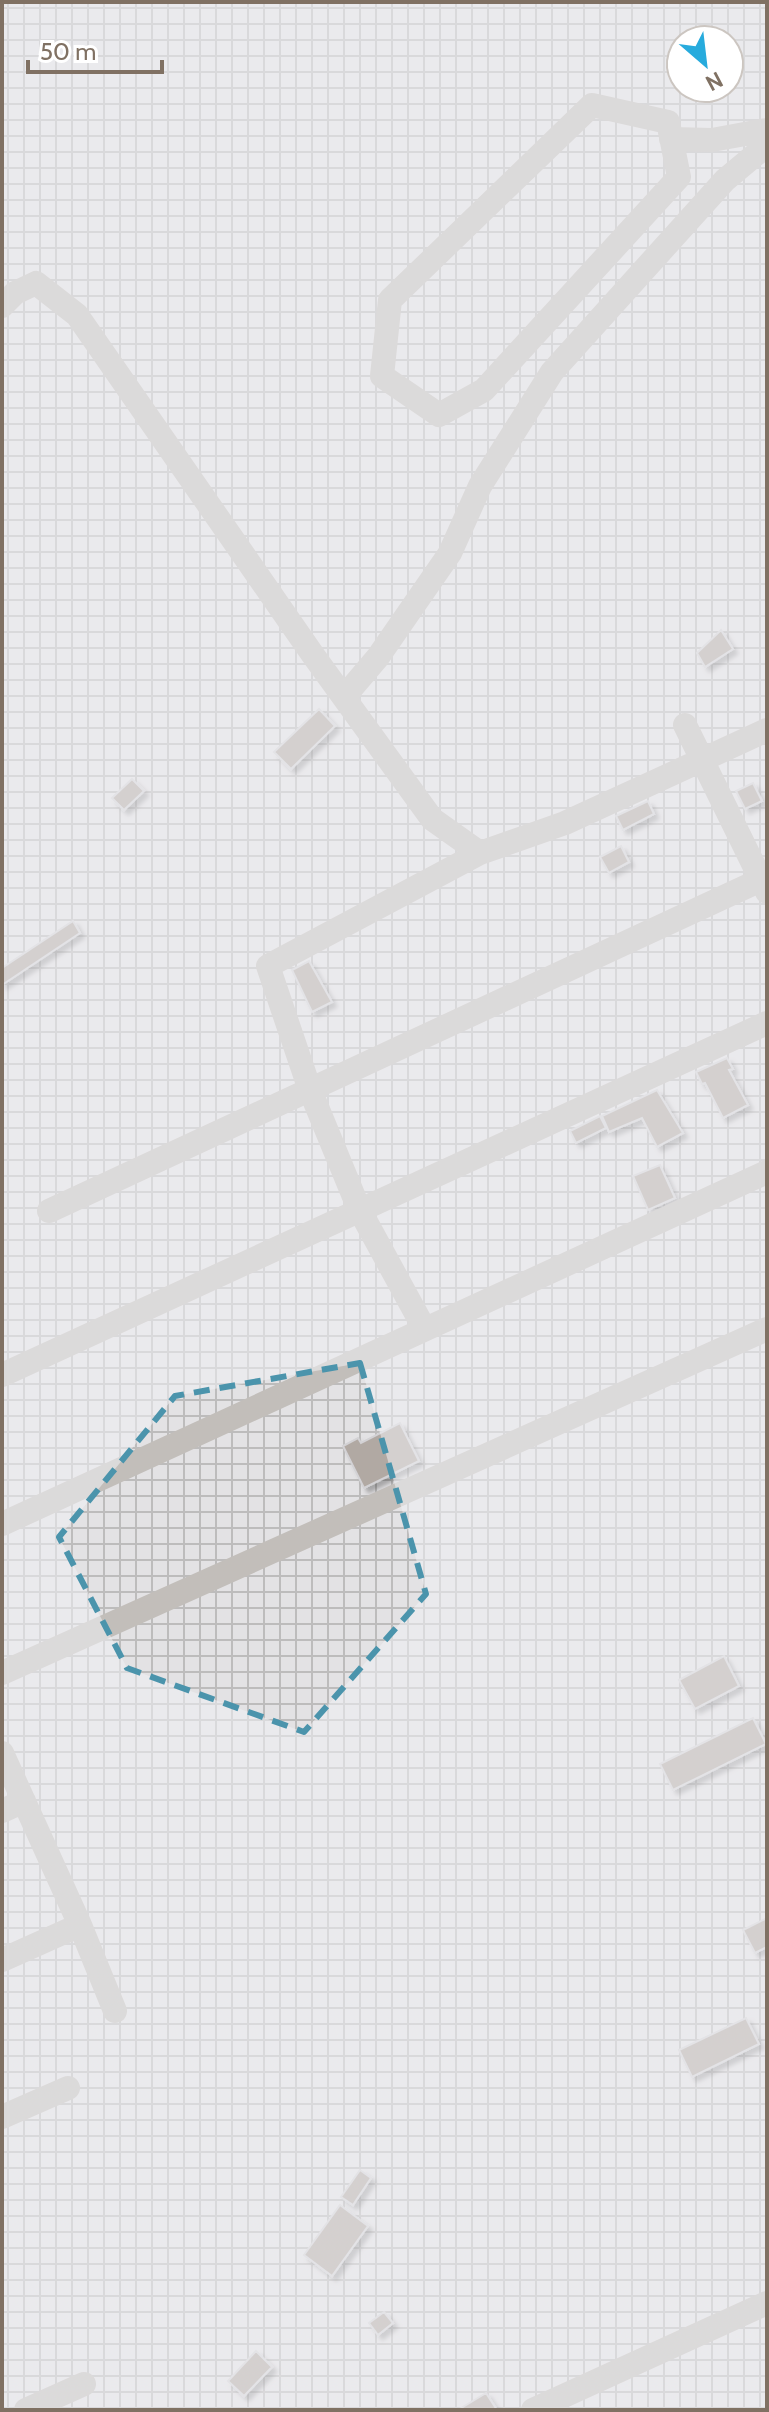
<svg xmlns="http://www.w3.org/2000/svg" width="769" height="2412" font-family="Cabin,sans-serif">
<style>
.industrial{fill:url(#industrial-grid);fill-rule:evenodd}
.building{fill:#b1a9a3;stroke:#d3d2d5;stroke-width:2;filter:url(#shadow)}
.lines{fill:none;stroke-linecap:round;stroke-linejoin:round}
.minor{stroke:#c2beba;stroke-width:24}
.marked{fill:none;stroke:#4b94ac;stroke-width:6;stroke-dasharray:16 10;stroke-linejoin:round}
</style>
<defs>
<pattern id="industrial-grid" width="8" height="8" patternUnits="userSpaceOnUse" patternTransform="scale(2)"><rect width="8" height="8" fill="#e3e2e4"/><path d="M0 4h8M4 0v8" fill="none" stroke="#bdbcbc"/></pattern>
<filter id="shadow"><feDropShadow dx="4.5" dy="4.5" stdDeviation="2" flood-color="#0004"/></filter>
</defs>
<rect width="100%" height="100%" fill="#f0f0f4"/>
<path class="industrial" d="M 2,2 L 767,2 L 767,2410 L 2,2410 ZM 681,40 L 729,40 L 729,88 L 681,88 Z"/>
<path class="building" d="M 721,630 L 733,649 L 705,667 L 697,653 Z
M 319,709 L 335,726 L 291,769 L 274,752 Z
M 132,779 L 144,791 L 124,810 L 112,798 Z
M 753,783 L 762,801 L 745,809 L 736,791 Z
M 648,801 L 654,814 L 623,830 L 616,816 Z
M 621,846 L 629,862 L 609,873 L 600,857 Z
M 73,921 L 80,933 L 2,985 L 2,968 Z
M 309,961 L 332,1002 L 312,1012 L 292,970 Z
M 727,1058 L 733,1069 L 729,1070 L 748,1105 L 723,1118 L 705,1083 L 702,1084 L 696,1072 Z
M 657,1090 L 683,1133 L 657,1147 L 642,1118 L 609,1132 L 602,1116 Z
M 600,1116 L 606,1128 L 576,1143 L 570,1131 Z
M 660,1165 L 675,1198 L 648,1210 L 633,1176 Z
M 400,1423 L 419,1461 L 364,1488 L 343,1446 L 358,1438 L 361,1443 Z
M 724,1656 L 739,1686 L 695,1709 L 679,1680 Z
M 753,1718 L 766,1744 L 673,1790 L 660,1764 Z
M 767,1918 L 767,1947 L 755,1953 L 743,1930 Z
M 746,2018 L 759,2044 L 692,2077 L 679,2050 Z
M 360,2170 L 371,2178 L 353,2205 L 341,2197 Z
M 340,2205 L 368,2226 L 332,2276 L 304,2255 Z
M 384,2312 L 393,2323 L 378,2335 L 369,2323 Z
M 256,2351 L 272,2367 L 244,2396 L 228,2381 Z
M 486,2393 L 497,2410 L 458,2410 Z"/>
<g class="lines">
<path class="minor" d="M 592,105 L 668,122 L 679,177 L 484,390 L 439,415 L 382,376 L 390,300 Z
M 671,139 L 712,140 L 767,130
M 2,306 L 15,293 L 36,283 L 77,315 L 313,655 L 432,819 L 480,853
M 344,697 L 378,657 L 450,553 L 480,486 L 552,372 L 725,180 L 767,145
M 685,725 L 767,892
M 49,1211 L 767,877
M 424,1328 L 359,1209 L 310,1090 L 268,966 L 480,853 L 565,823 L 767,730
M 2,1375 L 767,1023
M 2,1524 L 767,1172
M 2,1673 L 767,1329
M 2,1753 L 80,1925 L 115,2011
M 2,1811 L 24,1801
M 2,1960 L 80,1925
M 2,2117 L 68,2088
M 26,2410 L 84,2384
M 533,2410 L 767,2303"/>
</g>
<path d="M0 0H769V2412H0ZM 360,1363 L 426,1594 L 304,1732 L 127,1668 L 59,1537 L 175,1396 Z" fill="#f0f0f4" fill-opacity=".55" fill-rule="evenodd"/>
<path class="marked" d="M 360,1363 L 426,1594 L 304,1732 L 127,1668 L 59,1537 L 175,1396 Z"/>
<rect width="769" height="2412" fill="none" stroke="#807163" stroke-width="8"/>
<g transform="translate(705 64) rotate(152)"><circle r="38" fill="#ffffff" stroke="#ccc6c1" stroke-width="2"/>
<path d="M0-6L14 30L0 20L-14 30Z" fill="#27abdd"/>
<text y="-12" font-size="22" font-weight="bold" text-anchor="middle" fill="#807163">N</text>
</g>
<path d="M28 60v12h134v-12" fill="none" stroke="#807163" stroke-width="4"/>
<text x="40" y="60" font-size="24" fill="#807163" stroke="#ffffff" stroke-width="6" paint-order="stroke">50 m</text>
</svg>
